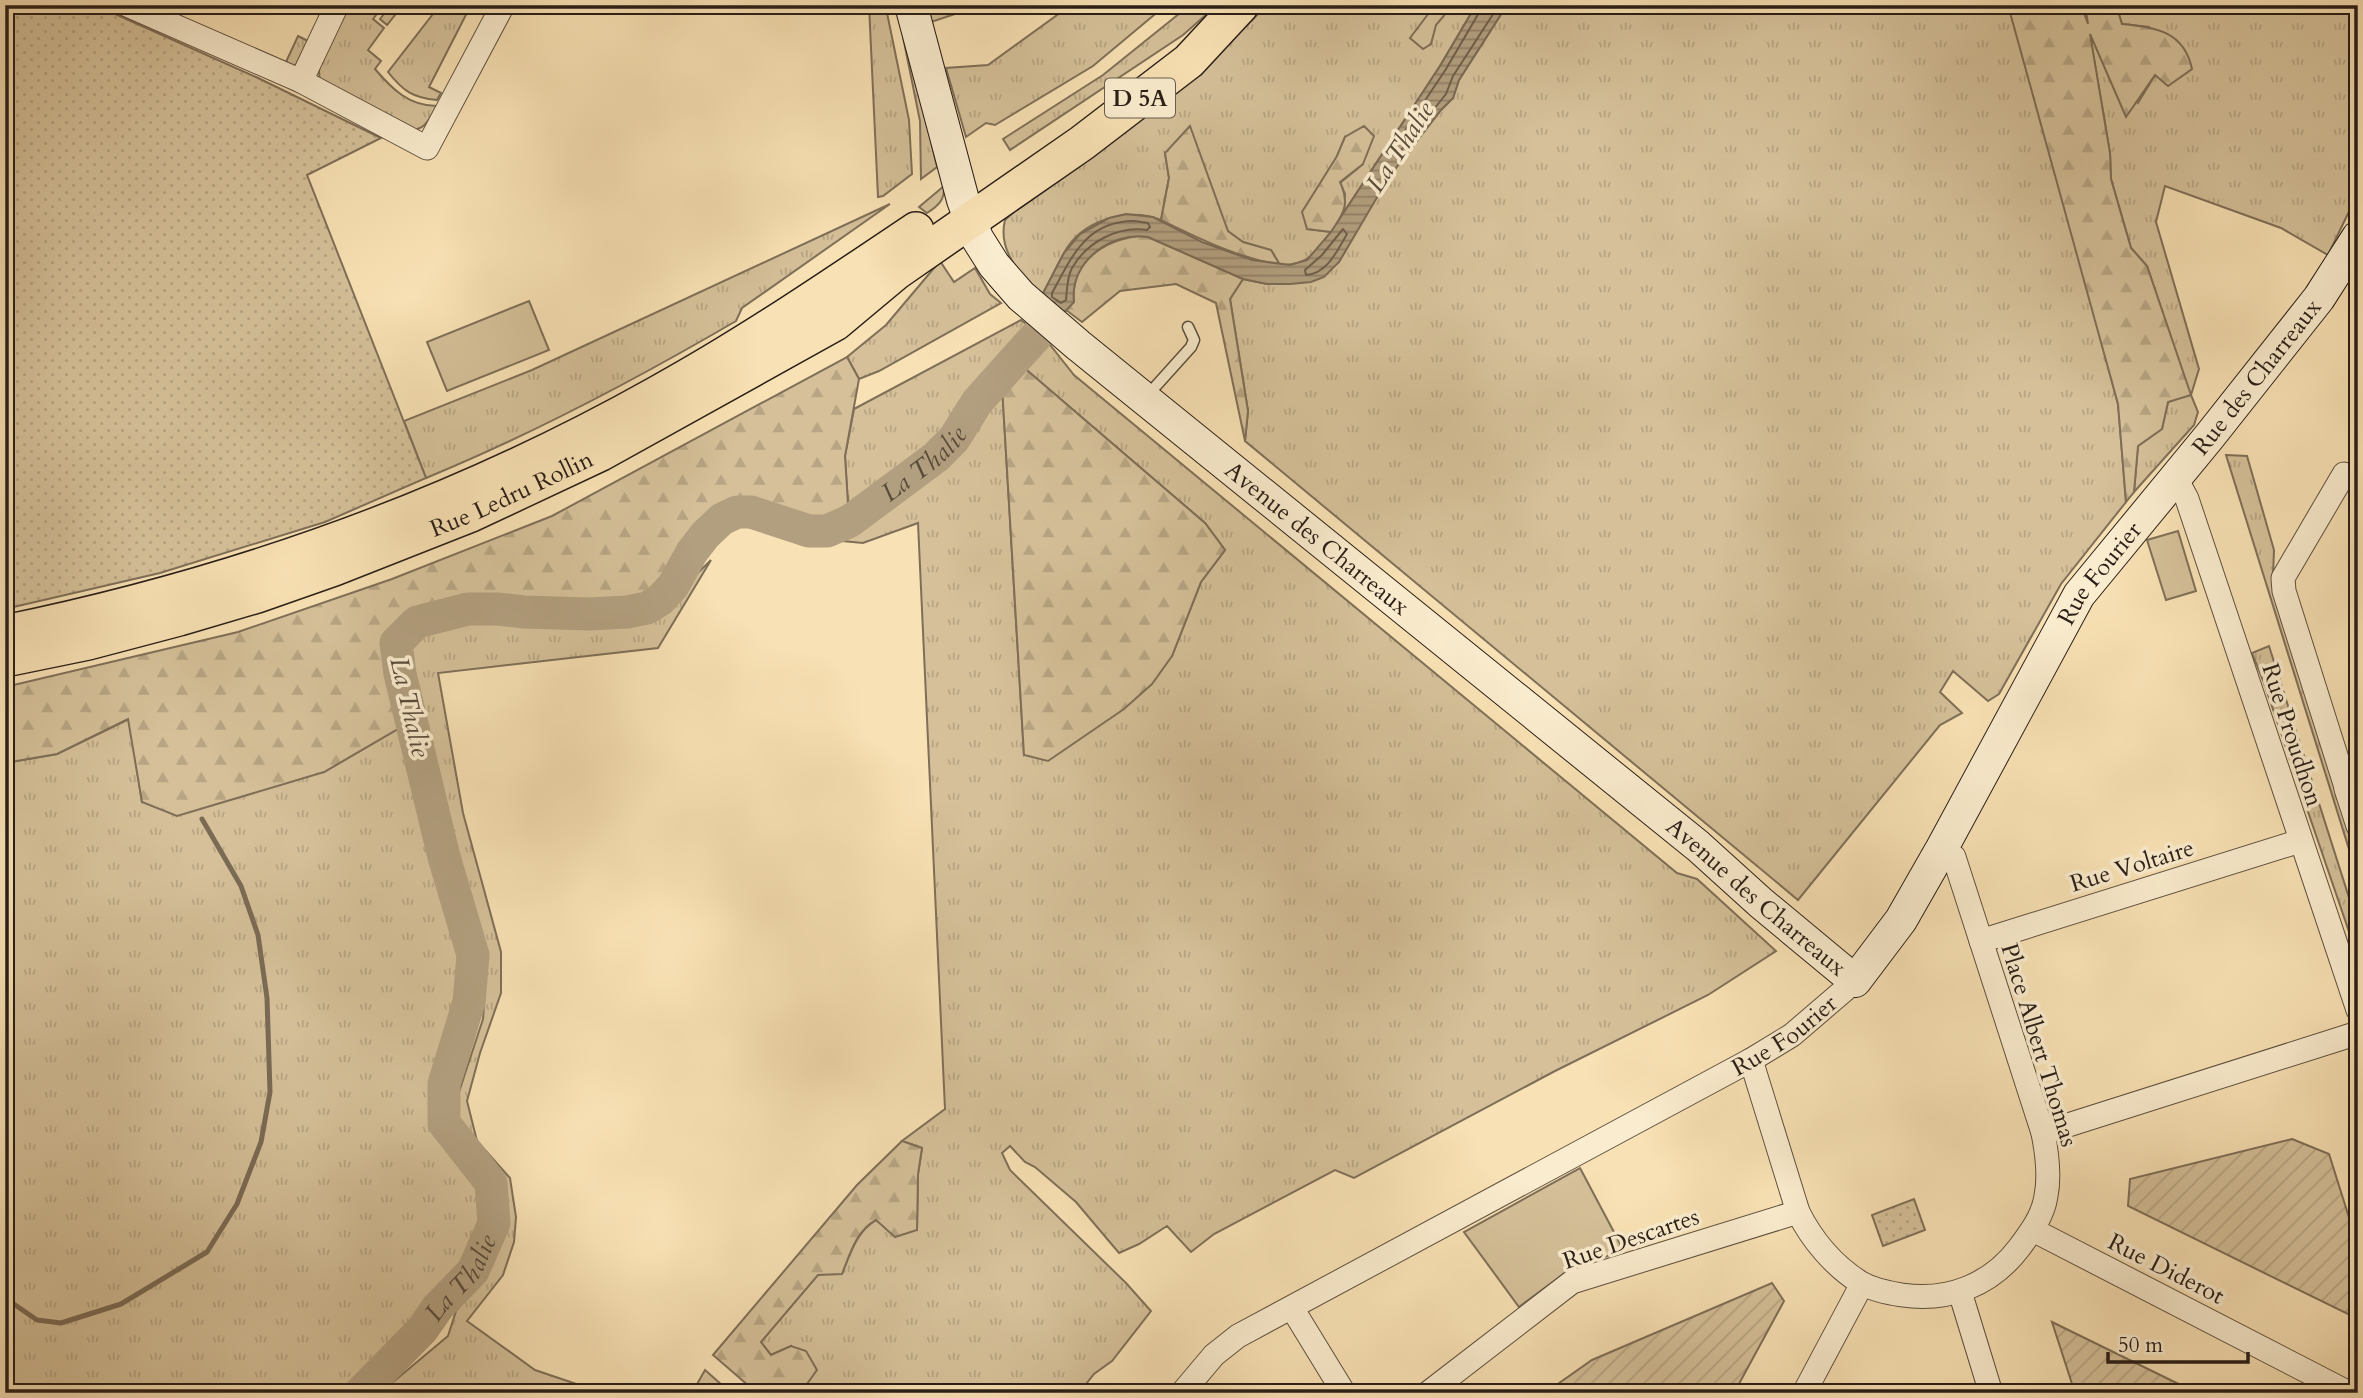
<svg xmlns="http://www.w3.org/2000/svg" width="2363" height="1398" font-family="Cardo,serif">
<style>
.grass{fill:url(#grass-tufts);stroke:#7f6f58;stroke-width:2}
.forest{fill:url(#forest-firs);stroke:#7f6f58;stroke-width:2}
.park{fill:url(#park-dots);stroke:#7f6f58;stroke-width:2}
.garden{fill:url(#garden-furrows);stroke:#7f6f58;stroke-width:2}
.pitch{fill:#d5c099;stroke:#7f6f58;stroke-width:2}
.water{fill:url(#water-rules);stroke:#7b6b55;stroke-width:2}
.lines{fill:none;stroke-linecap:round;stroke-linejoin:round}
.shore{stroke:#6e5e4b;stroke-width:2}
.stream{stroke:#7b6b55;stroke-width:5}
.river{stroke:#b29f7f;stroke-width:33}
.lane-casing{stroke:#5d4f3e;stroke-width:13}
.street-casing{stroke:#5d4f3e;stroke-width:25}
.secondary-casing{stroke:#291e17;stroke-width:34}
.primary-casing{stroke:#291e17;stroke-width:38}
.lane{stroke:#faecce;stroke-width:10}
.street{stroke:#faecce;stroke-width:23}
.secondary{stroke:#faecce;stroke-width:32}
.primary{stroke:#f8e1b4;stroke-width:35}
.labels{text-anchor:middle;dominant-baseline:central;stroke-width:7;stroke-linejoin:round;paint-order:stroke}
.shield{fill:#faecce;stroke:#685c4e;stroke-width:2}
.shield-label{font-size:23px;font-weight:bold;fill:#291e17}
.street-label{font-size:24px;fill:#291e17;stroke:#faecce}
.water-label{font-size:26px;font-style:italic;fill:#594b3b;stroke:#faecce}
</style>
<defs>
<pattern id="grass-tufts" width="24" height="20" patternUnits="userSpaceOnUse" patternTransform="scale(1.75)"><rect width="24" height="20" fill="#d5c099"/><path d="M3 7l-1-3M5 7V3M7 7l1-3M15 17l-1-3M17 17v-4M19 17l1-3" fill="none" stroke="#b7a583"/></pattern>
<pattern id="forest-firs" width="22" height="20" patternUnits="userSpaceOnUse" patternTransform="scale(1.75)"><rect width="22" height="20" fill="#d5c099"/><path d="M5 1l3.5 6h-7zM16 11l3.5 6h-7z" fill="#b7a583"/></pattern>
<pattern id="park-dots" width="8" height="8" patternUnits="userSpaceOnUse" patternTransform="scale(1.75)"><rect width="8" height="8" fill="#d5c099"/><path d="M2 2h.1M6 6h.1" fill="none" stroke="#b7a583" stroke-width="1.8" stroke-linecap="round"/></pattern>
<pattern id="garden-furrows" width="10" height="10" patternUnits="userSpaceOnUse" patternTransform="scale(1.75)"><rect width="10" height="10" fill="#d5c099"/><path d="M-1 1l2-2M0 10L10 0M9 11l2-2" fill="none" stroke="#b7a583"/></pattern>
<pattern id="water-rules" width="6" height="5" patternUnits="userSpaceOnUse" patternTransform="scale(1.75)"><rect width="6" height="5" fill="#b29f7f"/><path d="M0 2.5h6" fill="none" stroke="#918167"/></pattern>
</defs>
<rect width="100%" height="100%" fill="#f8e1b4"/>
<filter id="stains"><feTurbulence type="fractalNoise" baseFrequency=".00286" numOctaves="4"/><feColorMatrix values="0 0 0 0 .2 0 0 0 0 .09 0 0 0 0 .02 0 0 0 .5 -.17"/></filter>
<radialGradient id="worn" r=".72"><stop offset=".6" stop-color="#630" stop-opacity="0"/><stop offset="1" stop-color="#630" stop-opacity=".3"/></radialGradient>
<path class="grass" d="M 345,5 L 384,5 L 373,19 L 384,28 L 368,50 L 381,61 L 375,69 C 392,89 409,106 437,106 C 429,119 426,130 410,130 L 321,82 C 312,62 336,25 345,5 Z
M 391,5 L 403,5 L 387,25 L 380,19 Z
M 440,5 L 471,5 L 429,87 L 441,93 L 437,100 C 413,98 403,91 388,72 Z
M 869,5 L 885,5 L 886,8 L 909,120 L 912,174 L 883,196 L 878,197 Z
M 926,5 L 982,5 L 931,22 Z
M 1071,5 L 1166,5 L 1093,66 L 995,125 L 986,123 L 966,137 L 946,68 L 988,65 Z
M 1190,5 L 1217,5 L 1183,35 L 1010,150 L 1003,139 L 1103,75 Z
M 1267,5 L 1476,5 L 1440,66 L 1344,212 L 1345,194 L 1340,183 L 1363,164 L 1345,137 L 1307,229 L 1331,232 C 1315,253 1308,266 1280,265 L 1271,250 L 1243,242 L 1228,232 L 1216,203 L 1165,153 L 1169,178 L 1161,220 C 1127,207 1082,220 1064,253 C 1056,267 1049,283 1041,297 C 1022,275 997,252 1005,220 C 1089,144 1188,88 1267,5 Z
M 1507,5 L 2008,5 L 2060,187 L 2118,404 L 2126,502 L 2061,584 L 1999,694 L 1988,701 L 1953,671 L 1940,692 L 1962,713 L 1940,725 L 1798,900 L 1245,441 L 1248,411 L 1230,299 L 1243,279 L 1267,284 L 1339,262 L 1384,183 L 1441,110 L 1453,98 L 1459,80 Z
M 2081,5 L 2085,5 L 2089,30 L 2138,103 L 2155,75 L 2149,27 L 2122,24 L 2116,5 L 2358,5 L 2358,193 L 2328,255 L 2281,228 L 2165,186 L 2156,222 L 2199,369 L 2191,395 L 2198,412 L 2194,425 L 2134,492 L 2138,446 L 2162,429 L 2168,402 L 2190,394 L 2147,266 L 2131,248 L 2111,179 L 2110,153 L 2089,30 Z
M 298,36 L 308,41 L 294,69 L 285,64 Z
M 907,36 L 937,167 L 921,179 L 920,121 L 903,37 Z
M 944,186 C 945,200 938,206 927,213 L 919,207 Z
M 890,204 L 742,308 L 736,321 C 635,380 533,434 426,478 L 404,421 L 532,370 Z
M 940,261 L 954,282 L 975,268 L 990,294 L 1001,303 L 879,371 L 859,379 L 847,357 L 886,325 Z
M 1021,320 L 1030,327 L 978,385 L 947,433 L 921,456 L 848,504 L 845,456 L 854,409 Z
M 1047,341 L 1074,375 L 1677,873 L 1697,879 L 1776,951 L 1708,995 L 1555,1071 L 1354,1178 L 1335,1170 L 1214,1234 L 1191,1252 L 1167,1226 L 1139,1244 L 1119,1253 L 1076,1202 L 1035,1167 L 1025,1162 L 1010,1146 L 1002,1153 L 1010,1170 L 1126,1283 L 1151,1311 L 1112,1361 L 1094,1374 L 1079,1393 L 803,1393 L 791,1346 L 771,1355 L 761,1342 L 818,1274 L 842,1274 C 850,1254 857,1231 876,1220 L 917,1230 L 918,1174 L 922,1148 L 902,1141 L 945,1109 L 918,523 L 863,543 L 842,541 L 947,466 L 962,447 L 977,416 L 1002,386 L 1024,755 L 1172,656 L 1201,582 L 1225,550 L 1205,523 L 1022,366 Z
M 2226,455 L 2247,456 L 2274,550 L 2273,576 L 2358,844 L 2358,878 Z
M 711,560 L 658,648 L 438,673 L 463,813 L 501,952 L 501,993 L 480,1053 L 467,1101 L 477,1141 L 510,1178 L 516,1217 L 514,1242 L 503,1275 L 467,1321 L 535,1370 L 603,1393 L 380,1393 L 448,1336 L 456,1311 L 492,1266 L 505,1227 L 498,1180 L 462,1129 L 457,1112 L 459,1092 L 483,1019 L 485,988 L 482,953 L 456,868 L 404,649 L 420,635 L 455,625 L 489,620 L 628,623 L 654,616 Z
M 2269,646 L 2358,926 L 2358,958 L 2264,683 L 2252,653 Z
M 129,719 L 142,802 L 324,772 L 403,726 L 433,856 L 462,952 L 463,997 L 436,1072 L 433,1122 L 449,1147 L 480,1183 L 481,1219 L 465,1264 L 347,1393 L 5,1393 L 5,763 L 57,754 Z
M 705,1370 L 731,1393 L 692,1393 Z"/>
<path class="forest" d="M 1435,5 L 1453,5 L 1436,25 L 1431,44 L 1423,49 L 1410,38 Z
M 2008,5 L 2081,5 L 2088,24 L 2085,5 L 2116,5 L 2122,24 C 2155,27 2184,31 2192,69 L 2168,86 L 2155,75 L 2126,117 L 2090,34 L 2110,153 L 2111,179 L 2131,248 L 2147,266 L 2191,395 L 2168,402 L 2162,429 L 2138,446 L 2134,492 L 2126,502 L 2118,404 Z
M 1190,126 L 1228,231 L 1243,242 L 1271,250 L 1280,265 C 1236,257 1200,239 1161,220 L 1169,178 L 1165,153 Z
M 1364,126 L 1374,136 L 1363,164 L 1340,182 C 1350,204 1344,213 1331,232 L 1307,229 L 1302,212 L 1337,156 L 1345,137 Z
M 1139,236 L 1148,237 L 1243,279 L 1230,299 L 1248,411 L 1245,441 L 1216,303 L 1176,284 L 1120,291 L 1082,322 L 1066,310 L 1074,302 C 1070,262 1104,240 1139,236 Z
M 847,357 L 859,379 L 845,456 L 848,504 L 818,522 L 748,503 L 727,506 L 706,524 L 687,546 L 668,580 L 655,594 L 637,603 L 600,604 L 477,598 L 420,610 L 388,636 L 388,655 L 403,726 L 324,772 L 177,816 L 142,802 L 128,719 L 57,754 L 5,763 L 5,687 L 238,632 L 392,579 L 552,516 Z
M 1022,366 L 1205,523 L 1225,550 L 1201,582 L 1172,656 L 1152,684 L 1124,709 L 1048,761 L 1024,755 L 1002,386 Z
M 902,1141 L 922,1148 L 918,1174 L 917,1230 L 895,1237 L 876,1220 C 856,1231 850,1254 842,1274 L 818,1275 L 761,1342 L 771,1355 L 791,1346 L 806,1351 L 817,1370 L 802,1391 L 803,1393 L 757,1393 L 713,1355 L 857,1185 Z"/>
<path class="park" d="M 5,5 L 95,5 L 256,77 L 381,138 L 307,175 L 426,478 L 325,522 L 160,573 L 5,609 Z
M 1914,1199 L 1925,1230 L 1883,1246 L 1872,1215 Z"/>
<path class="garden" d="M 2292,1139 L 2329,1154 L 2358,1246 L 2358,1319 L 2128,1206 L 2130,1179 Z
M 1772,1283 L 1784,1301 L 1734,1393 L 1545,1393 L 1592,1360 Z
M 2052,1322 L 2197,1393 L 2075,1393 Z"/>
<path class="pitch" d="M 529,301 L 549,350 L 447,391 L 427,342 Z
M 2178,531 L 2196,591 L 2166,600 L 2147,540 Z
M 1580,1168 L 1624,1251 L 1573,1267 L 1519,1307 L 1464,1232 Z"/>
<path class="water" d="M 1476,5 L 1507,5 L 1459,80 L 1453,98 L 1441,110 L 1389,177 L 1339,262 L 1324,277 L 1311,282 L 1290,284 L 1267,284 L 1243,279 L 1148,237 C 1111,231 1069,262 1074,302 L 1063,314 L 1041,297 L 1064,253 L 1080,234 L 1109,218 L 1126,214 L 1153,217 L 1202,242 L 1252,260 L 1290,265 L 1307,260 L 1331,232 L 1440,66 Z"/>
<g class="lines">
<path class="shore" d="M 1481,5 L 1480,11 L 1446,69 L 1392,150 L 1393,155 L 1398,154 L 1446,94 L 1453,76 L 1499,5
M 1134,221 L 1148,223 L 1150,227 L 1147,230 C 1117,226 1087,242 1072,268 C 1067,277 1067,290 1066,300 L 1061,303 L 1052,297 L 1052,293 C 1071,259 1085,221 1134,221 Z
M 1343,229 L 1347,234 C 1337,251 1327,274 1306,275 L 1305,270 L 1322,255 Z"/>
<path class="stream" d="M 5,1298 L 37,1320 L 61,1323 L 121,1304 L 207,1252 L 237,1204 L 261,1142 L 270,1092 L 267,998 L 258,935 L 241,886 L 202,819"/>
<path class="river" id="s1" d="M 360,1393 L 422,1330 L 438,1307 L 473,1271 L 494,1223 L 491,1183 L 444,1123 L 444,1084 L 469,1002 L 473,955 L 444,857 L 400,674 L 396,643 L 417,622 L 468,609 L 497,609 L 524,612 L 589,614 L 627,612 L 647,608 L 660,600 L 673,586 L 692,552 L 705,535 L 722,519 L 737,512 L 751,512 L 809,531 L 827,531 L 850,521 L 936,457 L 954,439 L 977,402 L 1038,334"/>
<defs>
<path id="lane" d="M 1146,397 L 1191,347 L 1194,340 L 1188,327"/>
<g id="street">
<path d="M 127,5 L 301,81"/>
<path d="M 337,5 L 301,81 L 427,148 L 503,5"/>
<path d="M 2344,474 L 2283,578 L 2284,591 L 2346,787 L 2358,803"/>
<path d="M 2174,479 L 2179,484 L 2187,499 L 2358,1010"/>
<path d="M 2346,789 L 2358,826"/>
<path d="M 1981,941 L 2300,841"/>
<path d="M 1751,1060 L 1798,1212 C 1812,1240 1834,1266 1861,1283 C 1873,1290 1889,1293 1902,1295 C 1948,1302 1991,1285 2019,1248 C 2031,1232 2043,1216 2046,1196 C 2050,1176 2047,1153 2043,1133 L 1954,857 L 1941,850"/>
<path d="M 2043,1133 L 2358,1033"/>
<path d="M 2033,1230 L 2349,1393"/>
<path d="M 1960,1292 L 1991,1393"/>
<path d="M 1292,1308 L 1344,1393"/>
<path id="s2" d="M 1182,1393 L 1214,1355 L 1238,1336 L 1751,1060 L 1792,1035 L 1855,981"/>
<path d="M 1428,1393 L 1572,1282 L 1798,1212"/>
<path d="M 1804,1393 L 1862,1284"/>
</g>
<g id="secondary">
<path id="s3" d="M 911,5 L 963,200 L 977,238 L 994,265 L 1021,296 L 1078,345 L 1698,846 L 1761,903 L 1855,981 L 1901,920 L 1941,850 L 2079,595 L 2209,437 L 2319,298 L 2358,237"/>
</g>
<g id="primary">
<path d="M 5,633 C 233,586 454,508 657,394 C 746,345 831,287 916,230"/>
<path id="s4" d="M 5,659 L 88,642 L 179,618 L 257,595 L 334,568 L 471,514 L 601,453 L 835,323 L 896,272 L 1082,143 L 1189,61 L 1241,5"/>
</g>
</defs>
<use href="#lane" class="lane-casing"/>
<use href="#street" class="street-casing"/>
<use href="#secondary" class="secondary-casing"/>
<use href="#primary" class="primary-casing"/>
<use href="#lane" class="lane"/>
<use href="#street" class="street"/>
<use href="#secondary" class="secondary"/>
<use href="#primary" class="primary"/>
</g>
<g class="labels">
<rect class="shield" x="1105" y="78.5" width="70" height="39" rx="5"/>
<g class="shield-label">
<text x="1140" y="98">D 5A</text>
</g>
<g class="street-label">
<text stroke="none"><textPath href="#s3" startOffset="2123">Rue des Charreaux</textPath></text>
<text stroke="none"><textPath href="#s4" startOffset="534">Rue Ledru Rollin</textPath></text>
<text stroke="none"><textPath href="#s3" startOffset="698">Avenue des Charreaux</textPath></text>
<text stroke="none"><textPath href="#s3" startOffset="1871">Rue Fourier</textPath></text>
<text transform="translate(2292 735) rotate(72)">Rue Proudhon</text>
<text transform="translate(2132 866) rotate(-17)">Rue Voltaire</text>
<text stroke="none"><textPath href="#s3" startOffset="1265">Avenue des Charreaux</textPath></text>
<text stroke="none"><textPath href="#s2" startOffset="704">Rue Fourier</textPath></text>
<text transform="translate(2039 1045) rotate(73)">Place Albert Thomas</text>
<text transform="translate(1631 1239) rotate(-19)">Rue Descartes</text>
<text transform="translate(2166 1269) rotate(27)">Rue Diderot</text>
</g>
<g class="water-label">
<text transform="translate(1400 147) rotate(-57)">La Thalie</text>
<text stroke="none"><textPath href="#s1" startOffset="1437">La Thalie</textPath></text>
<text transform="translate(410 707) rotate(77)">La Thalie</text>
<text stroke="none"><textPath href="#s1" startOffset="154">La Thalie</textPath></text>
</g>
</g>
<rect width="2363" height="1398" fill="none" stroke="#f8e1b4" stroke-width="28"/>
<rect x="7" y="7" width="2349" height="1384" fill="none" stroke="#291e17" stroke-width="3.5"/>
<rect x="14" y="14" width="2335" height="1370" fill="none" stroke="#291e17" stroke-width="2"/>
<path d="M2108 1352v10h140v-10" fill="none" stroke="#291e17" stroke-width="3.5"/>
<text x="2118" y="1352" font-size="21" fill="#291e17" stroke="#faecce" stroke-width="5" paint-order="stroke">50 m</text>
<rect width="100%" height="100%" filter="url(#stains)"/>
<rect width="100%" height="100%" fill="url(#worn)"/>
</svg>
